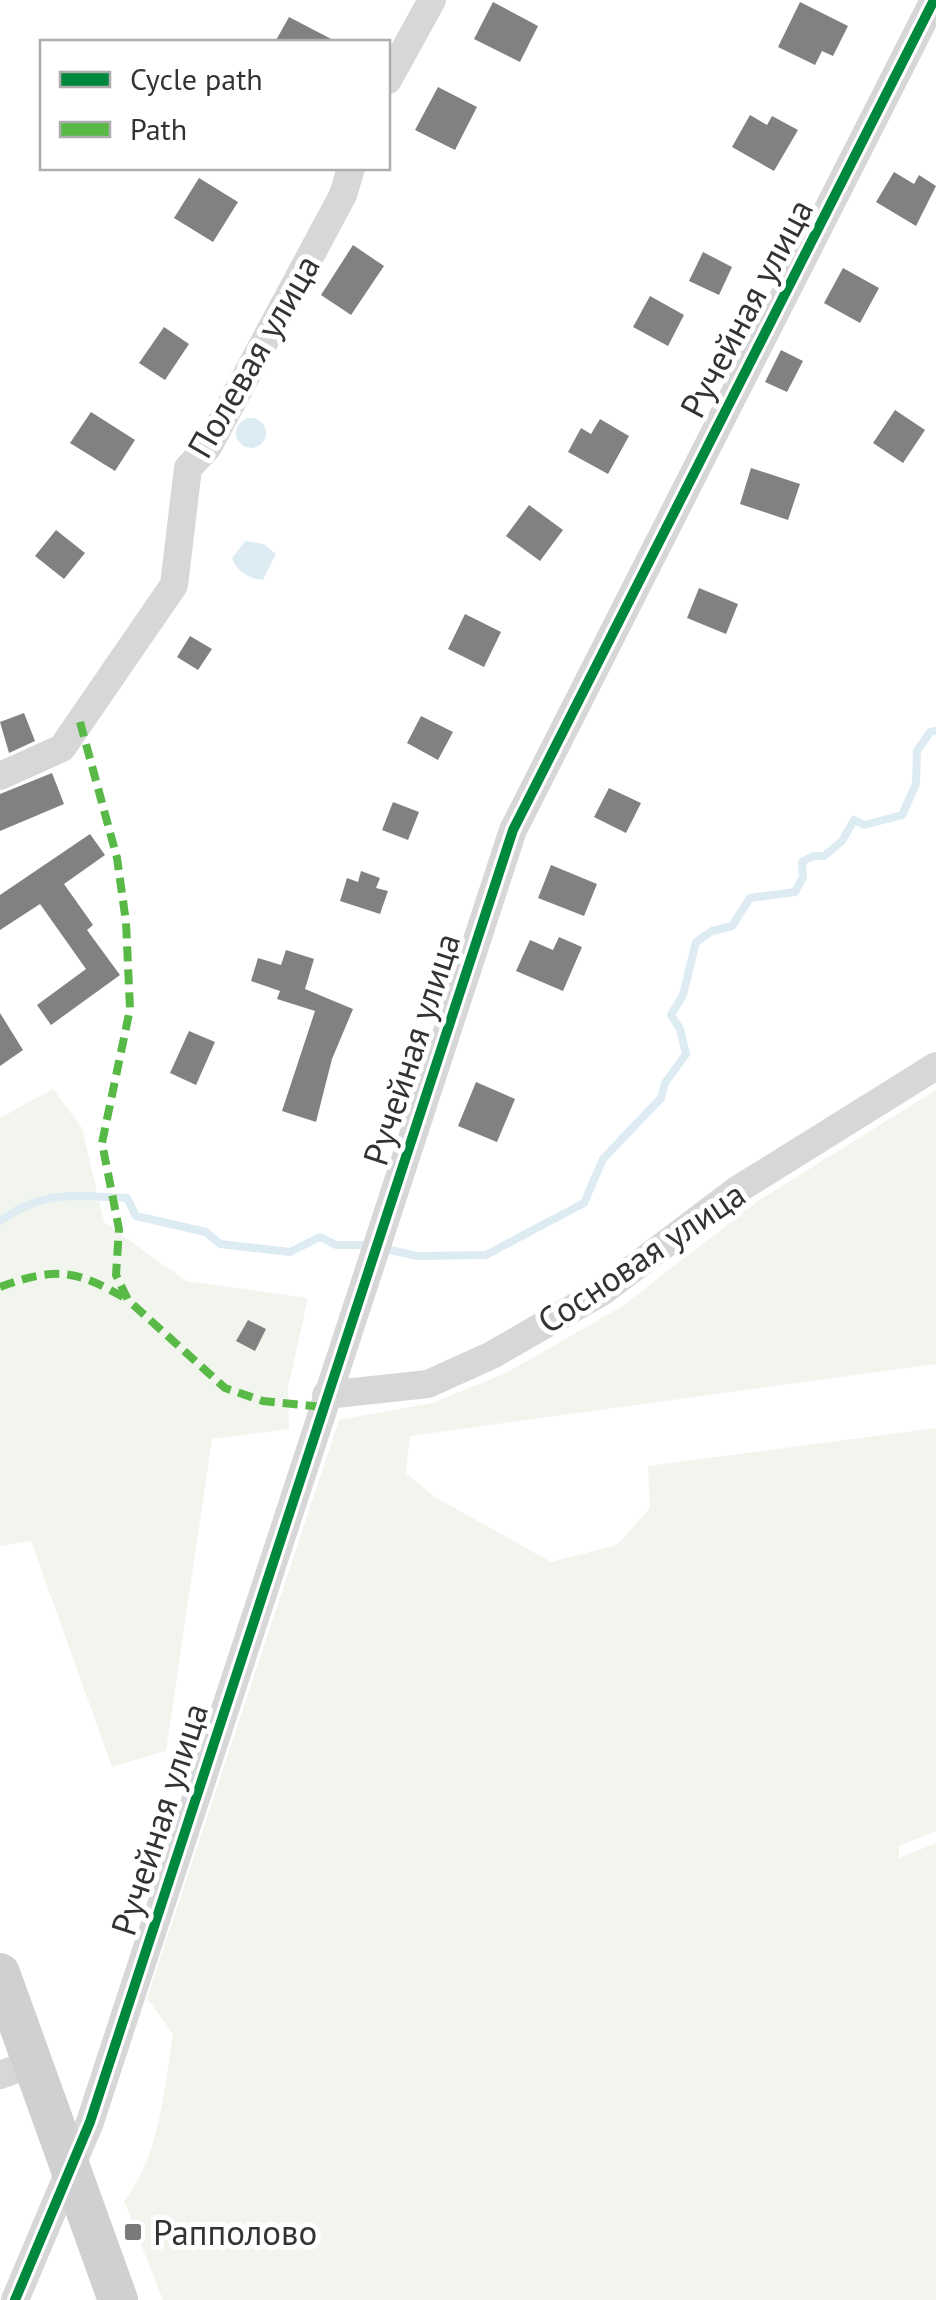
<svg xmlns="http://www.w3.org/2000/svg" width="936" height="2300" font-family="'PT Sans',sans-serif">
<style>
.green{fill:#f1f5ed}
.water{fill:#ddebf3}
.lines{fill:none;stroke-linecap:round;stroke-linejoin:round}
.stream{stroke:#ddebf3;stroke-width:8}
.building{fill:#818181}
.minor{stroke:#d7d7d7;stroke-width:28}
.secondary{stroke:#d0d0d0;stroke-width:40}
.quiet{stroke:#58b947;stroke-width:8;stroke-dasharray:15 8;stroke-linecap:butt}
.cycleway-casing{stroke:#fff;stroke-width:16}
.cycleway{stroke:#00873e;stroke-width:10}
.poi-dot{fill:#7a7a7a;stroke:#fff;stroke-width:4}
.labels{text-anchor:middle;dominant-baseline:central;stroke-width:10;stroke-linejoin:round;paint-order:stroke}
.street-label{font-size:35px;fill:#333;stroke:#fff}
.poi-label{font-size:35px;fill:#333;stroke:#fff;text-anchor:start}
</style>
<rect width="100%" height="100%" fill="#fff"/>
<path class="green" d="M 53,1089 L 82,1128 L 104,1222 L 186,1281 L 308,1298 L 288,1388 L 289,1429 L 212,1439 L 166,1751 L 112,1767 L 31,1541 L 0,1546 L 0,1118 Z
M 936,1090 L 936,1364 L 410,1436 L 406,1473 L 435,1497 L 551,1562 L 617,1545 L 650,1508 L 648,1466 L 936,1428 L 936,1831 L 899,1846 L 899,1858 L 936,1843 L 936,2300 L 163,2300 L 124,2201 C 160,2156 164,2089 173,2034 L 147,1998 L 339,1420 L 432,1403 L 506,1373 L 621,1307 L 758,1201 Z"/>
<path class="water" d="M236 433a15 15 0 1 1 30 0a15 15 0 1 1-30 0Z
M 245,541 L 264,544 L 276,554 L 263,580 C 248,578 238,573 232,558 Z"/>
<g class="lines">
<path class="stream" d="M 0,1221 C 44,1189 77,1196 127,1198 L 136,1216 L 206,1232 L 220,1244 L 290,1252 L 320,1237 L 336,1245 L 368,1245 L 417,1256 L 486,1255 L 584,1203 L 603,1159 L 661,1098 L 665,1083 L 686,1054 L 680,1029 L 671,1015 L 683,995 L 696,942 L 712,931 L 732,926 L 750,898 L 795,892 L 803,877 L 802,862 L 813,856 L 824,856 L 842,841 L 854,820 L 864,825 L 902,815 L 916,784 L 917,751 L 930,732 L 936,731"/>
</g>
<path class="building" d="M 493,2 L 538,26 L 520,62 L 474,39 Z
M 800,2 L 848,26 L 833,56 L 822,51 L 815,65 L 778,47 Z
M 289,17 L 337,42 L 275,42 Z
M 438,87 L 477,107 L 455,150 L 415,130 Z
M 750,115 L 767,125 L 772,116 L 798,130 L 774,171 L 732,147 Z
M 894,172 L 914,184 L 919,175 L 936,186 L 916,226 L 876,202 Z
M 199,178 L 238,202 L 213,242 L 174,218 Z
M 353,245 L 384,266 L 351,315 L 321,295 Z
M 703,252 L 732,267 L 719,295 L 689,281 Z
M 843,268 L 879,288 L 860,323 L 824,303 Z
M 650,296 L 684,315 L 668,346 L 633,327 Z
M 164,327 L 189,344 L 165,380 L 139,363 Z
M 781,350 L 803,361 L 787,392 L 765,382 Z
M 895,410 L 925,430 L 903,463 L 873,443 Z
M 91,412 L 135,440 L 115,471 L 70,443 Z
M 600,419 L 629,436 L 608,474 L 568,452 L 581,428 L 591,434 Z
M 751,468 L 800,484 L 788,520 L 740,504 Z
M 529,505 L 563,530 L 540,561 L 506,536 Z
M 56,530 L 85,553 L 64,579 L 35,556 Z
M 699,588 L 738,604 L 726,634 L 687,618 Z
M 465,614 L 501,632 L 484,667 L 448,649 Z
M 190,636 L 212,649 L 198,670 L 177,657 Z
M 24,713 L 35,741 L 9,753 L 0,722 Z
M 421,716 L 453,732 L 438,760 L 407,743 Z
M 52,773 L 64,804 L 0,831 L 0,794 Z
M 609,788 L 641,803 L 626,833 L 594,817 Z
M 393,802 L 419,812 L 408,840 L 382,830 Z
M 90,834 L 105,855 L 64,884 L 93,925 L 87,930 L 120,975 L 51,1025 L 37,1005 L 86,969 L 40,904 L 0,930 L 0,895 Z
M 551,865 L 597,884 L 584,916 L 538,898 Z
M 361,871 L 380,878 L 376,888 L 388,891 L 380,914 L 340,901 L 347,878 L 358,882 Z
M 559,937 L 582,947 L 563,991 L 516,971 L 530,940 L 553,950 Z
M 286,950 L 314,959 L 305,989 L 353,1009 L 332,1059 L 316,1122 L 282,1111 L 315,1011 L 277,999 L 280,991 L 251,981 L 258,958 L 281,965 Z
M 0,1013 L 23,1050 L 0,1066 Z
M 189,1031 L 215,1042 L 196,1085 L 170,1073 Z
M 476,1082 L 515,1099 L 497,1142 L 458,1126 Z
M 248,1320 L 266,1329 L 255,1351 L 236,1341 Z"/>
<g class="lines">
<path class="minor" d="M 388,80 L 432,0
M 0,776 L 62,748 L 174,585 L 188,468 L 208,447 L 343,195 L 351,168
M 326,1395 L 428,1384 L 492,1355 L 603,1291 L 737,1190 L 936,1066
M 0,2075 L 33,2063
M 15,2300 L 90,2122 L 513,830 L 934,0"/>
<path class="secondary" d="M 0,1973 L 118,2300"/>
<path class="quiet" d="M 80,722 L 117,858 L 126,922 L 130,1009 L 102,1143 L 119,1229 L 116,1275 L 128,1300 L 225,1388 L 263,1401 L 322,1407
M 0,1287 C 57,1266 77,1270 128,1300"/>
<defs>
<path id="cycleway" d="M 15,2300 L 90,2122 L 513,830 L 934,0"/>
</defs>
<use href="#cycleway" class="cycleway-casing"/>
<use href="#cycleway" class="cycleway"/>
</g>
<rect class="poi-dot" x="123" y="2222" width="20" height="20" rx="5"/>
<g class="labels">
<g class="street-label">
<text transform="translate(746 308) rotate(-62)">Ручейная улица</text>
<text transform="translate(253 356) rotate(-60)">Полевая улица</text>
<text transform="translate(411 1049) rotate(-72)">Ручейная улица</text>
<text transform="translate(641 1257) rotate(-34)">Сосновая улица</text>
<text transform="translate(159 1819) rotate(-72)">Ручейная улица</text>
</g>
<g class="poi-label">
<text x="153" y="2232">Рапполово</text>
</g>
</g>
<rect x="40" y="40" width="350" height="130" fill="#ffffff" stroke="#adadad" stroke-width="2.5"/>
<rect x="60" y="72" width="50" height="15" fill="#00873e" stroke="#adadad" stroke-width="2.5"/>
<text x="130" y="90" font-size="30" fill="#333333">Cycle path</text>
<rect x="60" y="122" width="50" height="15" fill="#58b947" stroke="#adadad" stroke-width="2.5"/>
<text x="130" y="140" font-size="30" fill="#333333">Path</text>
</svg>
